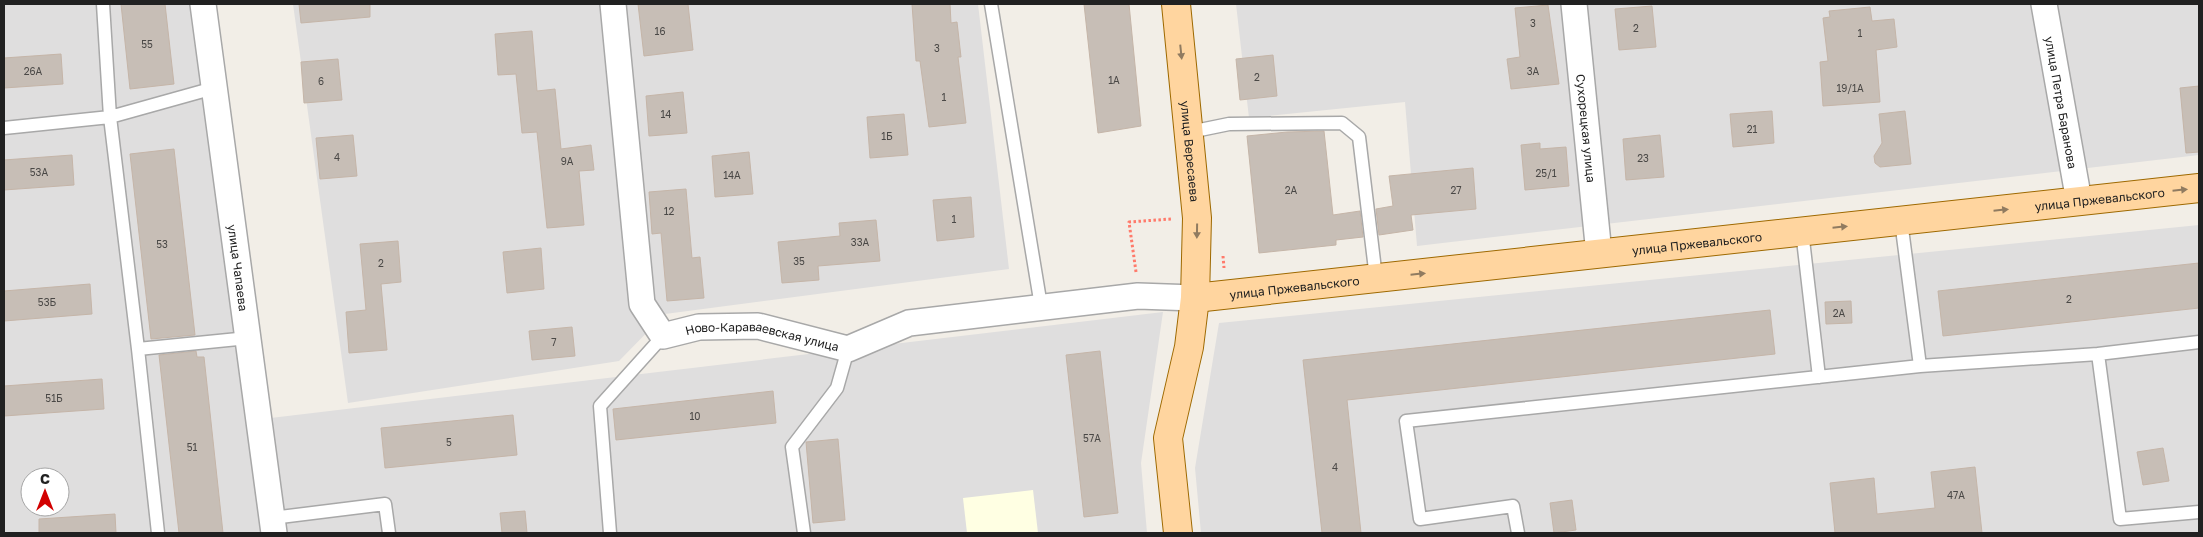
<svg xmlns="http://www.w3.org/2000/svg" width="2203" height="537" font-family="'Golos Text',sans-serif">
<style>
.residential{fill:#dfdede;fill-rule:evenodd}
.education{fill:#ffffe3}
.building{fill:#c7beb6;stroke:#c5b5a8}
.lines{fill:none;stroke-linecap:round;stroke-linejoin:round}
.service-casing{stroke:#a8a8a8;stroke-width:15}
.minor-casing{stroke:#a8a8a8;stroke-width:28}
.primary-casing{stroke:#9e6900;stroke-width:30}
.path{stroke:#ff7a6b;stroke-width:3;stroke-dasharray:2.5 2.5;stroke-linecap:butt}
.service{stroke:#fff;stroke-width:12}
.minor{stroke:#fff;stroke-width:25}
.primary{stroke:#ffd59f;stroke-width:28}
.oneway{fill:#907b60}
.labels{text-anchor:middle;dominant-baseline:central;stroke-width:4;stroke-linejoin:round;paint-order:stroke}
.number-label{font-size:10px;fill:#4a4846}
.street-label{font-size:12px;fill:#212121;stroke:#fff}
</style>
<rect width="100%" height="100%" fill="#f2eee7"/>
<path class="residential" d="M 4,4 L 193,4 L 245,421 L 1163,312 L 1141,463 L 1147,533 L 4,533 ZM 30,477 L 60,477 L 60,507 L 30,507 Z
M 293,4 L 978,4 L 1009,269 L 665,314 L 619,361 L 348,403 Z
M 1236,4 L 2199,4 L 2199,155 L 1417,246 L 1405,102 L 1249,118 Z
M 2199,225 L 2199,533 L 1201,533 L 1195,468 L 1219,323 Z"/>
<path class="education" d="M 1033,490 L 1038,533 L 967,533 L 963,498 Z"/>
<path class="building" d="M 121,4 L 165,4 L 174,84 L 130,89 Z
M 299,4 L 370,4 L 370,17 L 301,23 Z
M 638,4 L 688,4 L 693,50 L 644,56 Z
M 912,4 L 950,4 L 951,23 L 957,22 L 961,57 L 958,57 L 966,123 L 929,127 L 920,61 L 916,61 Z
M 1084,4 L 1129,4 L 1141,126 L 1098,133 Z
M 1548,5 L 1559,84 L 1511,89 L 1507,59 L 1520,57 L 1515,8 Z
M 1652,6 L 1656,47 L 1619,50 L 1615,9 Z
M 1870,7 L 1872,21 L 1894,19 L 1897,47 L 1876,50 L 1880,102 L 1823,106 L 1820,62 L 1828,61 L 1823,18 L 1830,17 L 1829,11 Z
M 532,31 L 537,91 L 555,89 L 561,149 L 591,145 L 594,170 L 579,171 L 584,225 L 547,228 L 537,132 L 522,133 L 516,74 L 498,75 L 495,34 Z
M 61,54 L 63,84 L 4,88 L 4,58 Z
M 1273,55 L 1277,96 L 1240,100 L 1236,59 Z
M 338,59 L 342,100 L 304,103 L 301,62 Z
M 2199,86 L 2199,152 L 2186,153 L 2180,88 Z
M 683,92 L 687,133 L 649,136 L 646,96 Z
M 1772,111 L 1774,143 L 1733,147 L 1730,114 Z
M 1905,111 L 1911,164 L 1880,167 L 1875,163 L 1874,156 L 1882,143 L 1879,114 Z
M 904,114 L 908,155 L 870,158 L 867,117 Z
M 1324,131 L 1333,215 L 1360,211 L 1363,237 L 1336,240 L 1336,245 L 1259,253 L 1247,136 L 1287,132 Z
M 353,135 L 357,176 L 320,179 L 316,138 Z
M 1660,135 L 1664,177 L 1626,180 L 1623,139 Z
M 1540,143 L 1540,149 L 1566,147 L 1569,186 L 1525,190 L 1521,145 Z
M 174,149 L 195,335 L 151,339 L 130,154 Z
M 749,152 L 753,194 L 715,197 L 712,156 Z
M 72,155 L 74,185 L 4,190 L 4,160 Z
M 1473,168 L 1476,209 L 1411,215 L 1413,230 L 1379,235 L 1376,209 L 1393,206 L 1389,176 Z
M 686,189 L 692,258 L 700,257 L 704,298 L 667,301 L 661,233 L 652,234 L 649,192 Z
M 971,197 L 974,237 L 937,241 L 933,200 Z
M 876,220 L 880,261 L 818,266 L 819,280 L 782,283 L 778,242 L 840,236 L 839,223 Z
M 398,241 L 401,282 L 381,284 L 387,350 L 349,353 L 346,312 L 366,310 L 360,244 Z
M 541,248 L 544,289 L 507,293 L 503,252 Z
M 2199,263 L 2199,308 L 1943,336 L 1938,291 Z
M 90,284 L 92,314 L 4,321 L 4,291 Z
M 1851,301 L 1852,323 L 1826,324 L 1825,302 Z
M 1770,310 L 1775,354 L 1347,400 L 1361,533 L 1322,533 L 1303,360 Z
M 572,327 L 575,356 L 532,360 L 529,331 Z
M 196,351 L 197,357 L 204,357 L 223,533 L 179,533 L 159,355 Z
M 1100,351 L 1118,513 L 1084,517 L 1066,355 Z
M 102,379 L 104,409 L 4,416 L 4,386 Z
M 773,391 L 776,423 L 616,440 L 613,409 Z
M 513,415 L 517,455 L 385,468 L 381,428 Z
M 838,439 L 845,520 L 813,523 L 806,442 Z
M 2163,448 L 2169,481 L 2143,485 L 2137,452 Z
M 1975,467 L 1982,533 L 1835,533 L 1830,483 L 1874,478 L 1877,514 L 1935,508 L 1931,472 Z
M 1572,500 L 1576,530 L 1554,533 L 1550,503 Z
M 525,511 L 527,533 L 502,533 L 500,513 Z
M 115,514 L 116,533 L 39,533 L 39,519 Z"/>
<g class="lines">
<defs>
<path id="service" d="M 103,4 L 110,117 L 138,349 L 248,338
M 991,4 L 1041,306
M 4,128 L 110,117 L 214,88
M 1190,132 L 1229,124 L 1342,123 L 1359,137 L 1376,278
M 1901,221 L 1920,366
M 1802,231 L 1819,377
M 138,349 L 158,533
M 2098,354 L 2120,519 L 2199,512
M 272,518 L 385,504 L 389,533
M 610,533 L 600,406 L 663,336
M 804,533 L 792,447 L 837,388 L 848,349
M 1518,533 L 1513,506 L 1420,519 L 1406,421 L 1920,366 L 2098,354 L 2199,342"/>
<g id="minor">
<path id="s1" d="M 203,4 L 274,533"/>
<path id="s2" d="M 613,4 L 642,304 L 663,336 L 699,327 L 758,326 L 848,349 L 909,323 L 1138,296 L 1195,298"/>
<path id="s3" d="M 1574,4 L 1599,254"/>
<path id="s4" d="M 2044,4 L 2079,201"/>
</g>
<g id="primary">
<path id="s5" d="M 1176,4 L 1197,218 L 1195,298 L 1189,347 L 1168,438 L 1178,533"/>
<path id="s6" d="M 1195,298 L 2199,188"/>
</g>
</defs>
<use href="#service" class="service-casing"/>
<use href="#minor" class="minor-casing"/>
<use href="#primary" class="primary-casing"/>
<path class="path" d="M 1223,256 L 1224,268
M 1136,272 L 1129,222 L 1171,219"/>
<use href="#service" class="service"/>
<use href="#minor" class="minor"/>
<use href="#primary" class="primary"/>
</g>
<defs><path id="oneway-solid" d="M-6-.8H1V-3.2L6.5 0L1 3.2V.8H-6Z" transform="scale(1.25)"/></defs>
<g class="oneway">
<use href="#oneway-solid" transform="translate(1181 52) rotate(84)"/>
<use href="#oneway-solid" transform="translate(2180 190) rotate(-6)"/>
<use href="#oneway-solid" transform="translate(2001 210) rotate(-6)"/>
<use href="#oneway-solid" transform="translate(1840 227) rotate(-6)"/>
<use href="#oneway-solid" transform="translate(1197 231) rotate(91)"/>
<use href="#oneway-solid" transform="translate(1418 274) rotate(-6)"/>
</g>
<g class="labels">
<g class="number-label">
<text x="1533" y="23">3</text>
<text x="1636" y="28">2</text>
<text x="660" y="31">16</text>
<text x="1860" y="33">1</text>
<text x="147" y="44">55</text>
<text x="937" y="48">3</text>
<text x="33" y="71">26А</text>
<text x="1533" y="71">3А</text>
<text x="1257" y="77">2</text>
<text x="1114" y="80">1А</text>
<text x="321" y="81">6</text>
<text x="1850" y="88">19/1А</text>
<text x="944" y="97">1</text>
<text x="666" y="114">14</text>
<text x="1752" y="129">21</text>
<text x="887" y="136">1Б</text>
<text x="337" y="157">4</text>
<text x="1643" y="158">23</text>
<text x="567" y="161">9А</text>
<text x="39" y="172">53А</text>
<text x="1546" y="173">25/1</text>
<text x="732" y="175">14А</text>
<text x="1291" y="190">2А</text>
<text x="1456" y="190">27</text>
<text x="669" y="211">12</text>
<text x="954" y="219">1</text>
<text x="860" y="242">33А</text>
<text x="162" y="244">53</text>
<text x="799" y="261">35</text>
<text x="381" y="263">2</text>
<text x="2069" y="299">2</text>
<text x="47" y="302">53Б</text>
<text x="1839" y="313">2А</text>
<text x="554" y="342">7</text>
<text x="54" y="398">51Б</text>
<text x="695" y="416">10</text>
<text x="1092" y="438">57А</text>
<text x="449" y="442">5</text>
<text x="192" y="447">51</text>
<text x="1335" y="467">4</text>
<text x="1956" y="495">47А</text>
</g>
<g class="street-label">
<text stroke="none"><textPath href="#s4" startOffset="100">улица Петра Баранова</textPath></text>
<text stroke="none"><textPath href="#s3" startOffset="125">Сухорецкая улица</textPath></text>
<text stroke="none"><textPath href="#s5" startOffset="148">улица Вересаева</textPath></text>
<text stroke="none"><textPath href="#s6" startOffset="910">улица Пржевальского</textPath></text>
<text stroke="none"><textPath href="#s6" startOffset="505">улица Пржевальского</textPath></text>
<text stroke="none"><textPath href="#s1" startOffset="266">улица Чапаева</textPath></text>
<text stroke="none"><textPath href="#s6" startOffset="100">улица Пржевальского</textPath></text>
<text stroke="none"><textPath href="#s2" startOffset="441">Ново-Караваевская улица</textPath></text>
</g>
</g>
<rect width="2203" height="537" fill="none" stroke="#212121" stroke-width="10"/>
<g transform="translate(45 492)"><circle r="24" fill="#ffffff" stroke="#a6a6a6"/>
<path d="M0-4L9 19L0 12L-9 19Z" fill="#d20000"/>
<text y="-8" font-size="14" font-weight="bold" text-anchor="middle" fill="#212121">С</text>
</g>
</svg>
